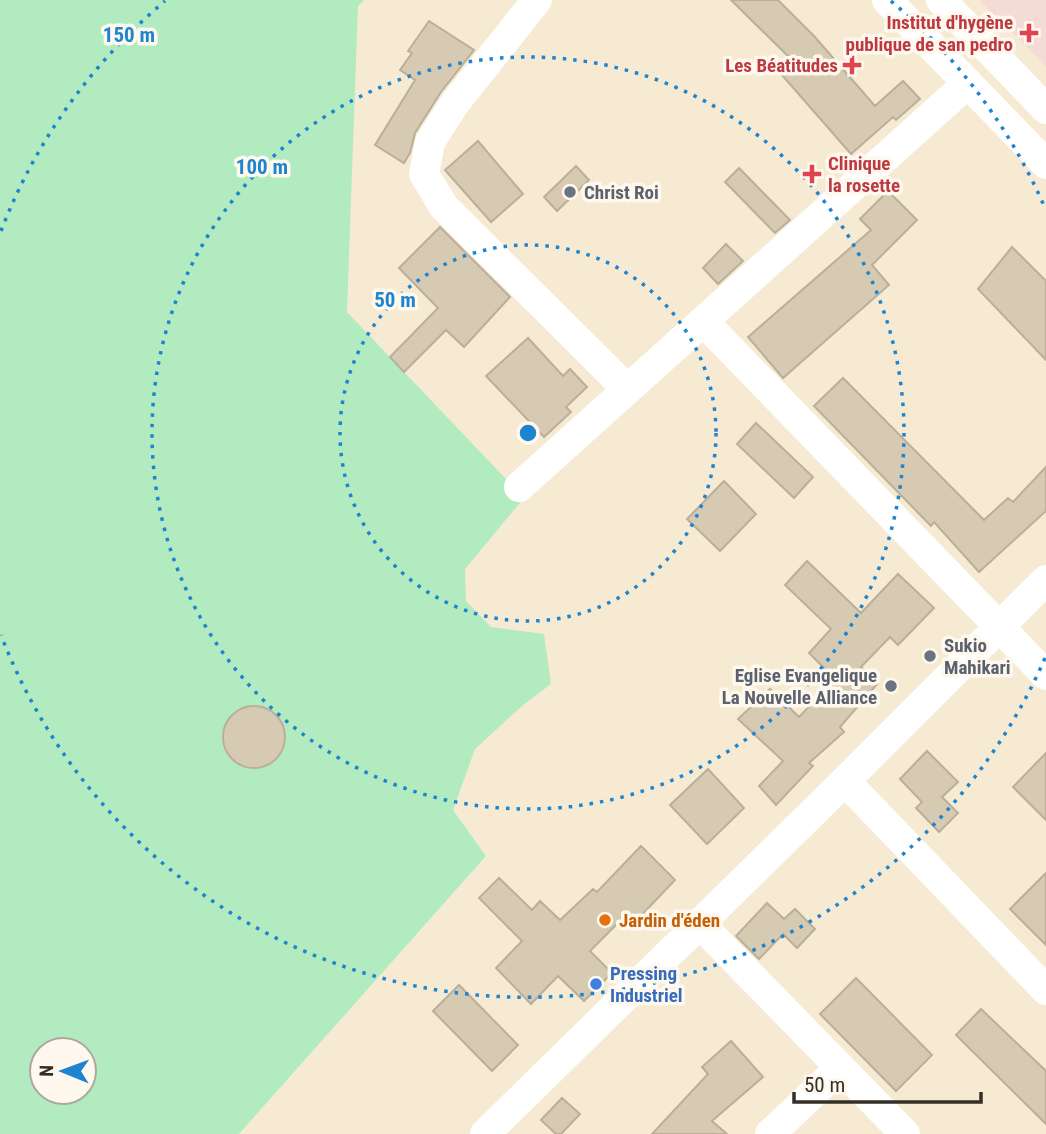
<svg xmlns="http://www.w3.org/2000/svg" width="1046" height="1134" font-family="'Roboto Condensed',sans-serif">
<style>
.medical{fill:#f5dbd5}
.green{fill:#b3ebc0;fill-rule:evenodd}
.building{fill:#d6cab3;stroke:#bbaf99;stroke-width:2}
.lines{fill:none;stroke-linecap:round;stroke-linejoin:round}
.minor{stroke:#fff;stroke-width:30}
.ring{fill:none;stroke:#1e84cf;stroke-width:3.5;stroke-dasharray:3.5 7}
.health-dot{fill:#e0444e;stroke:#fef8ef;stroke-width:2.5}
.worship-dot{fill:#6b7280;stroke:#fef8ef;stroke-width:2.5}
.food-dot{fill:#e8710a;stroke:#fef8ef;stroke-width:2.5}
.shop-dot{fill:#3f7fe0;stroke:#fef8ef;stroke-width:2.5}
.labels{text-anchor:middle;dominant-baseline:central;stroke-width:7;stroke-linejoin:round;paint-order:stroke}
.health-label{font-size:19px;font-weight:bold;fill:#be3a42;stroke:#fef8ef;text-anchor:end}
.worship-label{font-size:19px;font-weight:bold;fill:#5b616d;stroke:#fef8ef;text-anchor:start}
.food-label{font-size:19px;font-weight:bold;fill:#c56008;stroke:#fef8ef;text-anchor:start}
.shop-label{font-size:19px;font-weight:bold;fill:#366cbe;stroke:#fef8ef;text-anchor:start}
.centre{fill:#1e84cf;stroke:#fef8ef;stroke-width:3.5}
.ring-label{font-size:21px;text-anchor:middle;font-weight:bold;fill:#1e84cf;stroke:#fef8ef;stroke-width:7;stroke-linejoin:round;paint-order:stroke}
</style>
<rect width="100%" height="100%" fill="#f7ead3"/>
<path class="medical" d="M 979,0 L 1046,0 L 1046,66 Z"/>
<path class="green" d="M 0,0 L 364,0 L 358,6 L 347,312 L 524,498 L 465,569 L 466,601 L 491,627 L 544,634 L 551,684 L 522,706 L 475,749 L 453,810 L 486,856 L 239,1134 L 0,1134 ZM 42,1050 L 84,1050 L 84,1092 L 42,1092 Z"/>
<path class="building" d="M 731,0 L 778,0 L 814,36 L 875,106 L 903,81 L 920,99 L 896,120 L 893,117 L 851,154 L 782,75 L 795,63 Z
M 429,21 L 474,50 L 441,92 L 415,133 L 410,153 L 404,163 L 375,145 L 415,80 L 400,70 L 412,53 L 408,51 Z
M 478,141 L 523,194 L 491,222 L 445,170 Z
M 576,166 L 589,180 L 557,211 L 544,197 Z
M 739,168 L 790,220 L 775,233 L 725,182 Z
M 888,191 L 917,220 L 872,265 L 889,285 L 783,378 L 748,337 L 871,230 L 860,219 Z
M 440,227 L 510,297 L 464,347 L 446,330 L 404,372 L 390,357 L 438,308 L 399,268 Z
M 726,244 L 743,261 L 718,284 L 703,268 Z
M 1012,247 L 1046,281 L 1046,360 L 978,289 Z
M 528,338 L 563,376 L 570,369 L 587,387 L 566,407 L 571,412 L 544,437 L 486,376 Z
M 843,378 L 984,520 L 1008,498 L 1013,502 L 1046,467 L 1046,511 L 979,572 L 934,522 L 931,526 L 814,406 Z
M 756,423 L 813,477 L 794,498 L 737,444 Z
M 724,481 L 756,514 L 720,551 L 687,519 Z
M 807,561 L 861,613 L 898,574 L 934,608 L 898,645 L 890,637 L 861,667 L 878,683 L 840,727 L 844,732 L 809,763 L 813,766 L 776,805 L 759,786 L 783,761 L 738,719 L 770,689 L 799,717 L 835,679 L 809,653 L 831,629 L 785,585 Z
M223 737a31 31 0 1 1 62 0a31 31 0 1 1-62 0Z
M 927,751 L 958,782 L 942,797 L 958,813 L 939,832 L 916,808 L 922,802 L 900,779 Z
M 1046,753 L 1046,820 L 1013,787 Z
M 708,769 L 744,808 L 707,844 L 670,805 Z
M 641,846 L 675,880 L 634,923 L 626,915 L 590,951 L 612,973 L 584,1001 L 558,976 L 531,1004 L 496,968 L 522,941 L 479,898 L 499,878 L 532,910 L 540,901 L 560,920 L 593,889 L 597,892 Z
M 1046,873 L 1046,945 L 1010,909 Z
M 767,903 L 784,919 L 795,909 L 815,929 L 797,948 L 783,934 L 759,959 L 736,936 Z
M 856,978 L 932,1055 L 896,1091 L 820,1014 Z
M 459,985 L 518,1045 L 492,1071 L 433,1011 Z
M 981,1009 L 1046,1071 L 1046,1124 L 956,1035 Z
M 731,1041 L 763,1077 L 712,1121 L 727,1134 L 652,1134 L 708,1074 L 702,1067 Z
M 562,1098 L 580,1114 L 561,1134 L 556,1134 L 541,1120 Z"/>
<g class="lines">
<path class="minor" d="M 537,0 L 455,103 L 430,142 L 424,174 L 444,207 L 627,389
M 887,0 L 1046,164
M 941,0 L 1046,109
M 703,321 L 1046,675
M 519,487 L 968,83
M 845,781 L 1046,990
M 699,923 L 905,1134
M 485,1134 L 845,781 L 1046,580
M 770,1134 L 840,1068"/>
</g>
<g class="ring">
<circle cx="528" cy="433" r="188"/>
<circle cx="528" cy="433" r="376"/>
<path d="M1045 658A564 564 0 0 1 1 635M1 231A564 564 0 0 1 165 1M891 1A564 564 0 0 1 1045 208"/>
</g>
<g class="health-dot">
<path d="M1025.5 22.5h7v7h7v7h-7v7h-7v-7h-7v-7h7z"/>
<path d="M848.5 54.5h7v7h7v7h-7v7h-7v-7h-7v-7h7z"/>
<path d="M808.5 163.5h7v7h7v7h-7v7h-7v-7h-7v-7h7z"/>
</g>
<g class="worship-dot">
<circle cx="570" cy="192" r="7"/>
<circle cx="930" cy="656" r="7"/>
<circle cx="891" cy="686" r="7"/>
</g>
<circle class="food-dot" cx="605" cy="920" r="7"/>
<circle class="shop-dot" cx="596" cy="984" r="7"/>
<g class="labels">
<g class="health-label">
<text x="1013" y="22">Institut d'hygène<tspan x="1013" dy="22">publique de san pedro</tspan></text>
<text x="838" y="65">Les Béatitudes</text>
<text x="828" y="163" text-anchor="start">Clinique<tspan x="828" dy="22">la rosette</tspan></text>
</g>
<g class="worship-label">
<text x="584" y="192">Christ Roi</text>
<text x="944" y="645">Sukio<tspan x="944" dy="22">Mahikari</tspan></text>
<text x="877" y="675" text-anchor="end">Eglise Evangelique<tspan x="877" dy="22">La Nouvelle Alliance</tspan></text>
</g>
<g class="food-label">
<text x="619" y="920">Jardin d'éden</text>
</g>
<g class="shop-label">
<text x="610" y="973">Pressing<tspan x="610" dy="22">Industriel</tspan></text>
</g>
</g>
<circle cx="528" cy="433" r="10" class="centre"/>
<g class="ring-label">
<text x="129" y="42">150 m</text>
<text x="262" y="174">100 m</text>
<text x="395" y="307">50 m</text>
</g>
<g transform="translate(63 1071) rotate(271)"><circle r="33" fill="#fef8ef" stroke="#ada89f" stroke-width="2"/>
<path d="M0-5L12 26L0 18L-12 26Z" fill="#1e84cf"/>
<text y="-10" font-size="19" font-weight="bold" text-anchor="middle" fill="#342f26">N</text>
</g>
<path d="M794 1092v10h187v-10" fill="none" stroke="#342f26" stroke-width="3.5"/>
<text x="804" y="1092" font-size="21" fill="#342f26" stroke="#fef8ef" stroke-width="5" paint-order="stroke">50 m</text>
</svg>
